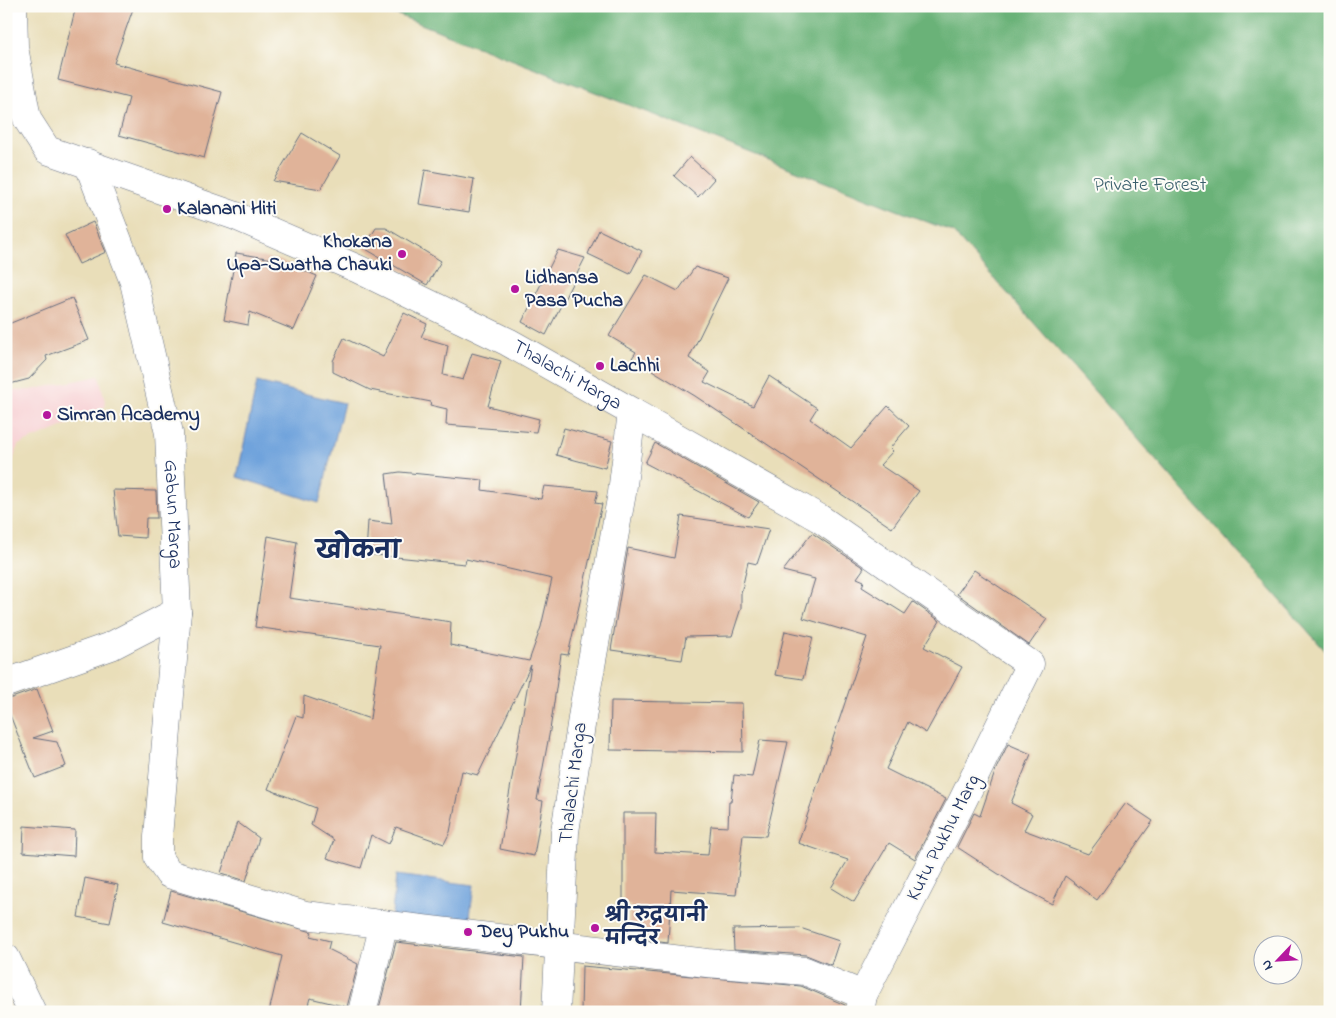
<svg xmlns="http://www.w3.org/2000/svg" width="1336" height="1018" font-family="'Indie Flower','Playpen Sans Deva',sans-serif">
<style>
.built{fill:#f7cfd3}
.forest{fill:#6ab278;stroke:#42706b}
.water{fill:#70a3dc;stroke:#46699d}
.building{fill:#e0b399}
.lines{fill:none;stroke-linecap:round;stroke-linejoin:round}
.street-casing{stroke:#636c7e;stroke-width:29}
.street{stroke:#fff;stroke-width:28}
.poi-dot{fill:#b5179e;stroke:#fdfcf7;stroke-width:2}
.labels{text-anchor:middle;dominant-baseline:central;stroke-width:4;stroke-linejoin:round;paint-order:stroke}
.park-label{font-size:20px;fill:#3a5f6c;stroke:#fdfcf7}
.poi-label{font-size:20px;font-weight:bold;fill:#1b2f5e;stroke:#fdfcf7;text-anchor:start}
.street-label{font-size:20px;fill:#1b2f5e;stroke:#fdfcf7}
.district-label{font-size:25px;font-weight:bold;fill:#1b2f5e;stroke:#fdfcf7}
</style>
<rect width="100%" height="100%" fill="#fdfcf7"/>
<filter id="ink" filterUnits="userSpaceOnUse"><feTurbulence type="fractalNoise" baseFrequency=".02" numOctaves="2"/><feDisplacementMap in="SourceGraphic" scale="10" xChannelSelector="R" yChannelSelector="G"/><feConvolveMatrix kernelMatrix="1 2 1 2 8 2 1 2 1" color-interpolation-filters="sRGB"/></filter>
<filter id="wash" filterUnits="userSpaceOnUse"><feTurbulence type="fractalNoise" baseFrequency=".0096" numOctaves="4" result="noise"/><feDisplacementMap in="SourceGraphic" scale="20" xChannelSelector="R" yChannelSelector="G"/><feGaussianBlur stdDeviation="1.12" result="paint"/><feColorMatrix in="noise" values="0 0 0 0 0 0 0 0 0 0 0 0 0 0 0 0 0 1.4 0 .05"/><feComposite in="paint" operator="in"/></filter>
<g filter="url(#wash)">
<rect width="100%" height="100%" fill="#e9deb9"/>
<path class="built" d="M 99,376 L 106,406 L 67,425 L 18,445 L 11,467 L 6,468 L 6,391 L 30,390 Z"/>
<path class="forest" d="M 375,6 L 1330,6 L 1330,656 L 953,232 Z"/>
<path class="water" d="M 257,382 L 344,403 L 319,503 L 237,477 Z
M 396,875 L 474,885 L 468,932 L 391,922 Z"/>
<g id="blocks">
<path class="building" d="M 76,6 L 134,6 L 114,63 L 222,92 L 204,158 L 119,135 L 129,98 L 58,80 Z
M 302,133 L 340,156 L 321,189 L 273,181 Z
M 690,157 L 714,179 L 698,197 L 674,176 Z
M 425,170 L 474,179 L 469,212 L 419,204 Z
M 93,222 L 106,252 L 79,264 L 65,235 Z
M 376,228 L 386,228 L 441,261 L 427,285 L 364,248 Z
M 599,230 L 642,251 L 630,274 L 588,254 Z
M 558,250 L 585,258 L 546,335 L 522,322 Z
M 236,253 L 279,260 L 317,276 L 294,330 L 250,312 L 248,325 L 224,320 Z
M 695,267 L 728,278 L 689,358 L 710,372 L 704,382 L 753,406 L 769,376 L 817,408 L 810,419 L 851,448 L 888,406 L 909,426 L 890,448 L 893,451 L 880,465 L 919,491 L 892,528 L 695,396 L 632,358 L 636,352 L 609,336 L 646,275 L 678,291 Z
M 72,298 L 89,340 L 46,356 L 47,360 L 29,379 L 6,385 L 6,325 Z
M 404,313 L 427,324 L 421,337 L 448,345 L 443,375 L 463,380 L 472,353 L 501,361 L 488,406 L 539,419 L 536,432 L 446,425 L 447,409 L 430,405 L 431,402 L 370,390 L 333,372 L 333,361 L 344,338 L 383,357 Z
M 564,428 L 612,441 L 605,468 L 556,455 Z
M 655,443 L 759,502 L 748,517 L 645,463 Z
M 400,472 L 483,480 L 482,490 L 541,499 L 544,486 L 598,491 L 595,503 L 602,504 L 568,655 L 561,654 L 550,730 L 537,800 L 543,801 L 534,856 L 500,849 L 531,665 L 478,775 L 462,771 L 450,832 L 444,844 L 396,827 L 389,844 L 371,835 L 361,868 L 327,858 L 334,840 L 311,825 L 316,808 L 268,789 L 296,716 L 303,718 L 304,696 L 370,719 L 380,645 L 255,627 L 268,536 L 297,542 L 289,598 L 451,622 L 450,645 L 529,661 L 541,627 L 552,579 L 466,559 L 465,564 L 366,554 L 368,521 L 392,524 L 386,474 Z
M 113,490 L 156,491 L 157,518 L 146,518 L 145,538 L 118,536 Z
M 681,516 L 769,529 L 757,564 L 748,562 L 741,593 L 741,608 L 732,636 L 686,637 L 682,660 L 611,650 L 628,548 L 674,558 Z
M 812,533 L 864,568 L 857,578 L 864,581 L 862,587 L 905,614 L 913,602 L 940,621 L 924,647 L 962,667 L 926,733 L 908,722 L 886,769 L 946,799 L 915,859 L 889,843 L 854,902 L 831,888 L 848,860 L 798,843 L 867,637 L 803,618 L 815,579 L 783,571 Z
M 974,570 L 1047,619 L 1029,645 L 957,594 Z
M 785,631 L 813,637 L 803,679 L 775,675 Z
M 37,689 L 53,731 L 33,738 L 57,742 L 66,766 L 35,778 L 6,705 L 6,700 Z
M 611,701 L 742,703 L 743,752 L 610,750 Z
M 760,740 L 788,742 L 766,836 L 743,835 L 736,895 L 671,890 L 668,943 L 628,938 L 630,905 L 623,905 L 623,813 L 656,813 L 655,852 L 708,855 L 711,826 L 728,827 L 729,801 L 731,801 L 734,775 L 752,777 Z
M 1008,744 L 1031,754 L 1011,803 L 1032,814 L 1024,830 L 1088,854 L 1126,803 L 1153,821 L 1097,900 L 1065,876 L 1052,904 L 1014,884 L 957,847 L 974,813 L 980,816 L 996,769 Z
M 237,822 L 259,838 L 246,881 L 221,873 Z
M 24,826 L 75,830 L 74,856 L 23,852 Z
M 85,878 L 118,885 L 110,923 L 78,917 Z
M 171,891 L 312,932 L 310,936 L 330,941 L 328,949 L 358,964 L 347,1007 L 310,998 L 306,1012 L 269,1012 L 282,956 L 163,922 Z
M 800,928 L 839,941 L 831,965 L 806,955 L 734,950 L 733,929 Z
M 396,942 L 524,957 L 521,1012 L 378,1012 Z
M 582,966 L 801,986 L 845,1005 L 845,1012 L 742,1012 L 742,1010 L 581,1012 Z"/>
</g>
</g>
<g filter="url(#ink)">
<use href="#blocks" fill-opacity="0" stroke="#636c7e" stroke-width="1"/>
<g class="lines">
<defs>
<g id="street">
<path id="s1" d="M 13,6 L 14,47 L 27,119 L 47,150 L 233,215 L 358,269 L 508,342 L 632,412 L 622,493 L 584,705 L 565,832 L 556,1012"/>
<path id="s2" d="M 88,163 L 134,282 L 169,433 L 177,612 L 158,837 L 158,858 L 169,874 L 305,915 L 707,963 L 805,971 L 863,995"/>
<path d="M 632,412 L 819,518 L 1030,664 L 961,804 L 863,995 L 860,1012"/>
<path d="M 6,683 L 111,646 L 177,612"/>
<path d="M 6,958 L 32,1012"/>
<path d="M 362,1012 L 384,924"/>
</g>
</defs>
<use href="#street" class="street-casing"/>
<use href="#street" class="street"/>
</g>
</g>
<g class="poi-dot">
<circle cx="167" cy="209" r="5"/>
<circle cx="402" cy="254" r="5"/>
<circle cx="515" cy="289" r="5"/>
<circle cx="600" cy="366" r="5"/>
<circle cx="47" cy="415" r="5"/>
<circle cx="595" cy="928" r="5"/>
<circle cx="468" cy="932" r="5"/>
</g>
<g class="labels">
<g class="park-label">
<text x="1150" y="185">Private Forest</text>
</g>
<g class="poi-label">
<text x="177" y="209">Kalanani Hiti</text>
<text x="392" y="242" text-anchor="end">Khokana<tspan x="392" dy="23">Upa-Swatha Chauki</tspan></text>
<text x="525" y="278">Lidhansa<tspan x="525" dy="23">Pasa Pucha</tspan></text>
<text x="610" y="366">Lachhi</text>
<text x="57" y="415">Simran Academy</text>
<text x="605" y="916">श्री रुद्रयानी<tspan x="605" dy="23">मन्दिर</tspan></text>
<text x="478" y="932">Dey Pukhu</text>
</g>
<g class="street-label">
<text stroke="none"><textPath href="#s1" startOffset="719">Thalachi Marga</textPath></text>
<text stroke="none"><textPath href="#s2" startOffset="364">Gabun Marga</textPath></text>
<text transform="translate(574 783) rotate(-83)">Thalachi Marga</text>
<text transform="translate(944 838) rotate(-63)">Kutu Pukhu Marg</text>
</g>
<g class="district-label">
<text x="358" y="552">खोकना</text>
</g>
</g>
<rect width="1336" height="1018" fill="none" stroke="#fdfcf7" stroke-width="25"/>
<g transform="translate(1278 960) rotate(245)"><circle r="24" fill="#fdfcf7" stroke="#a3aaba"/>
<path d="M0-4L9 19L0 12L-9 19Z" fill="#b5179e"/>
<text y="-8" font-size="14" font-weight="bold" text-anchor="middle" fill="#1b2f5e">N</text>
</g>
</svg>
